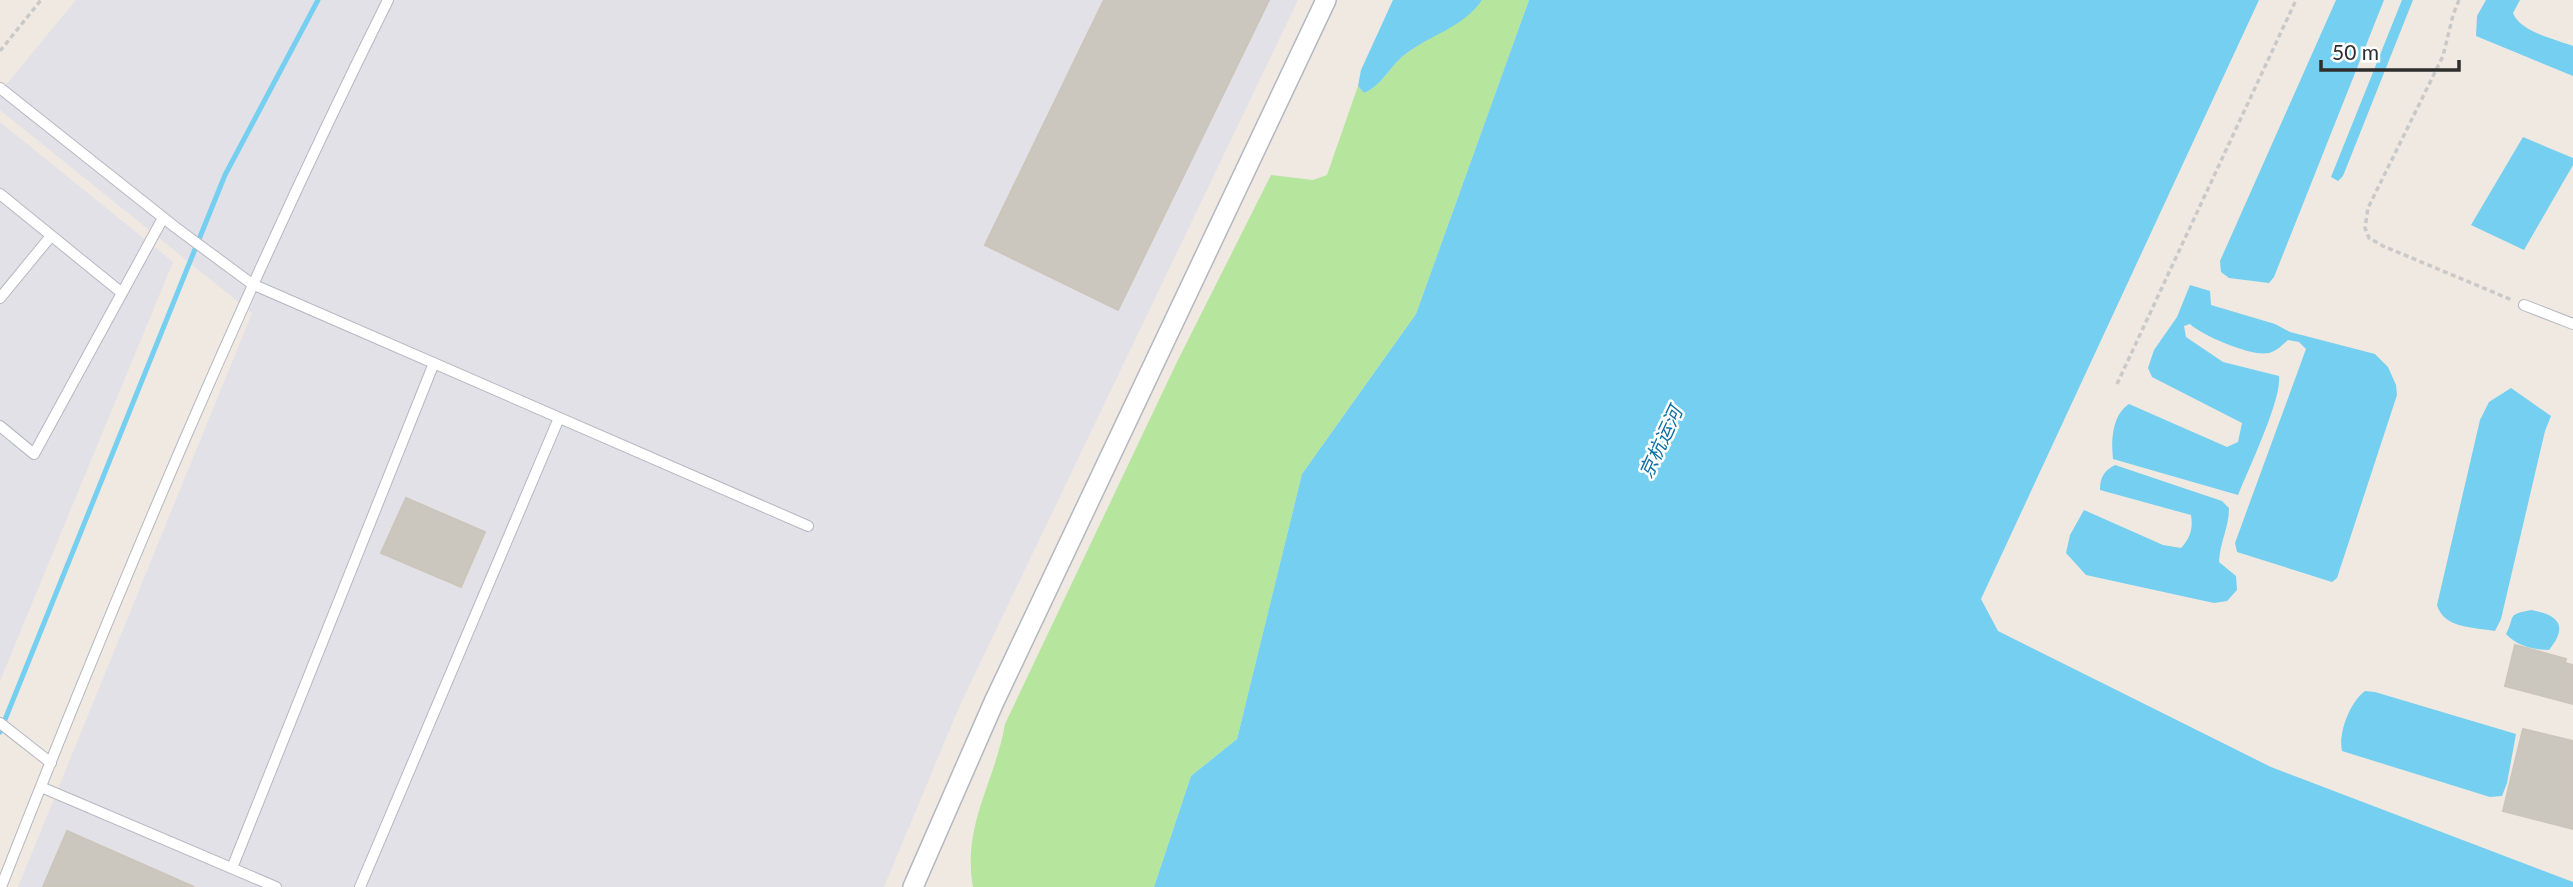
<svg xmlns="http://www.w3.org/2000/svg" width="2573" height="887" font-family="Lato,'Noto Sans SC',sans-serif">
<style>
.industrial{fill:#e3e1e8}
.green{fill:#b6e59e}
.water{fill:#75cff0}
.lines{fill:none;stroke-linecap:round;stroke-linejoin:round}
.stream{stroke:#75cff0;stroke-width:5}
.building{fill:#cbc7bf;stroke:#cbc5ba;stroke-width:2}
.lane-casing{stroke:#b4b7c1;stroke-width:12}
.street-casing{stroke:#b4b7c1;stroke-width:22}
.path{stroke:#c9c9c9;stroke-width:3.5;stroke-dasharray:5 3.5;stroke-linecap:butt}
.lane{stroke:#fff;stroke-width:10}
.street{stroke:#fff;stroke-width:19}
.labels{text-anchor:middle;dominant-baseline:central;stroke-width:5;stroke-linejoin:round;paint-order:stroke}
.water-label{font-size:19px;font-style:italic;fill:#0d6fa3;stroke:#fff}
</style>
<rect width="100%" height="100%" fill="#efe9e1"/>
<path class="industrial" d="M 76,0 L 1298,0 L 960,705 L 884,887 L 18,887 L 252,313 L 0,110 L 0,92 Z
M 0,122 L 173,262 L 0,681 Z"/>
<path class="green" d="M 1482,0 L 1529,0 L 1416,314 L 1302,474 L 1237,739 L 1191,776 L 1154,887 L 973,887 C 962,825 995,782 1005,724 L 1177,362 L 1271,175 L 1313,180 L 1327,175 L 1358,86 L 1364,93 C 1381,86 1389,68 1403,56 C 1429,35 1461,27 1482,0 Z"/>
<path class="water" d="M 1393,0 L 1482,0 C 1463,28 1429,35 1403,56 C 1389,68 1381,86 1364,93 L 1358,86 L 1361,70 Z
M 1529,0 L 2259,0 L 1981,599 L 1998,631 L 2271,767 L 2573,882 L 2573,887 L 1154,887 L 1191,776 L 1237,739 L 1302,474 L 1416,314 Z
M 2336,0 L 2384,0 L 2274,277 L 2269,283 L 2229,278 L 2221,272 L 2220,261 Z
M 2402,0 L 2413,0 L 2343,176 L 2338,181 L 2331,177 Z
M 2486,0 L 2520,0 L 2513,13 C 2520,32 2555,39 2573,46 L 2573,76 L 2476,36 L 2477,16 Z
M 2523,137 L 2573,158 L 2573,165 L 2524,250 L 2471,225 Z
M 2190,285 L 2210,291 L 2211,305 L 2275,324 L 2290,332 L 2375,354 L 2388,367 L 2396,385 L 2397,395 L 2337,578 L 2332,582 L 2237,552 L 2235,543 L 2306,349 L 2299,342 L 2288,340 C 2282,345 2277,351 2269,353 C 2252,357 2203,336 2190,324 L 2184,326 L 2186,337 L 2223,362 L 2279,376 C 2282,399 2248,470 2238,495 L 2113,459 C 2111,441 2112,415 2129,404 L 2227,447 L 2238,442 L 2242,423 L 2152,377 L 2148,368 L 2154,350 L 2177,317 Z
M 2511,388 L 2551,416 L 2545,431 L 2501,619 L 2495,631 C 2474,627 2444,629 2437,605 L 2480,420 L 2489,402 Z
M 2115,465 L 2222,501 L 2229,508 C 2229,528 2220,541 2219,562 L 2236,576 L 2237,590 L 2227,601 L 2214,603 L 2086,575 L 2066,553 L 2070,535 L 2084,510 L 2163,545 L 2181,548 C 2191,537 2193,528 2191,515 L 2100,490 C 2100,477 2104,471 2115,465 Z
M 2531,610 C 2558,615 2569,625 2549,650 C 2534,650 2517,646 2506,634 C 2516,616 2505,615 2531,610 Z
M 2365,691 L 2375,692 L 2516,734 L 2507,783 L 2502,796 L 2490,797 L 2342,751 C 2338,733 2350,702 2365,691 Z"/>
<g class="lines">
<path class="stream" d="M 0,732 L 225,175 L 318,0"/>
</g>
<path class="building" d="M 1104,0 L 1269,0 L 1118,310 L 985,245 Z
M 406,498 L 485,532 L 461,587 L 381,553 Z
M 2515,645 L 2566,659 L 2565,663 L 2573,665 L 2573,704 L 2505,686 Z
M 2523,729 L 2573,741 L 2573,829 L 2503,811 Z
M 67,831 L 194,887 L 43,887 Z"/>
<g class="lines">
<defs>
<path id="lane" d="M 0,88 L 175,227 L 252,284 L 808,526
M 0,194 L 122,293
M 0,298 L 51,236
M 2524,305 L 2573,324
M 0,426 L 34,454 L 163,218
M 0,723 L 51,763
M 41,787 L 276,887
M 232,868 L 434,363
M 1,887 C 119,587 244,289 388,0
M 360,887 L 559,418"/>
<path id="street" d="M 913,887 L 994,702 L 1326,0"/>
</defs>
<use href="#lane" class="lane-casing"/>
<use href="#street" class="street-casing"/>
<path class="path" d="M 2459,0 L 2453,15 L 2443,56 L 2368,208 L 2365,228 L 2369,238 L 2383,246 L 2512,300
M 0,51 L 41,0
M 2117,384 L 2296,0"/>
<use href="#lane" class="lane"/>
<use href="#street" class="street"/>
</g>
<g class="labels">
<g class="water-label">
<text transform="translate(1660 442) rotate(-65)">京杭运河</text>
</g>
</g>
<path d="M2321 60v10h138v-10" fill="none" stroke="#2e2e2e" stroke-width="3.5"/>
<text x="2332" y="60" font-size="21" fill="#2e2e2e" stroke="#ffffff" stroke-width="5" paint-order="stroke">50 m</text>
</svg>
